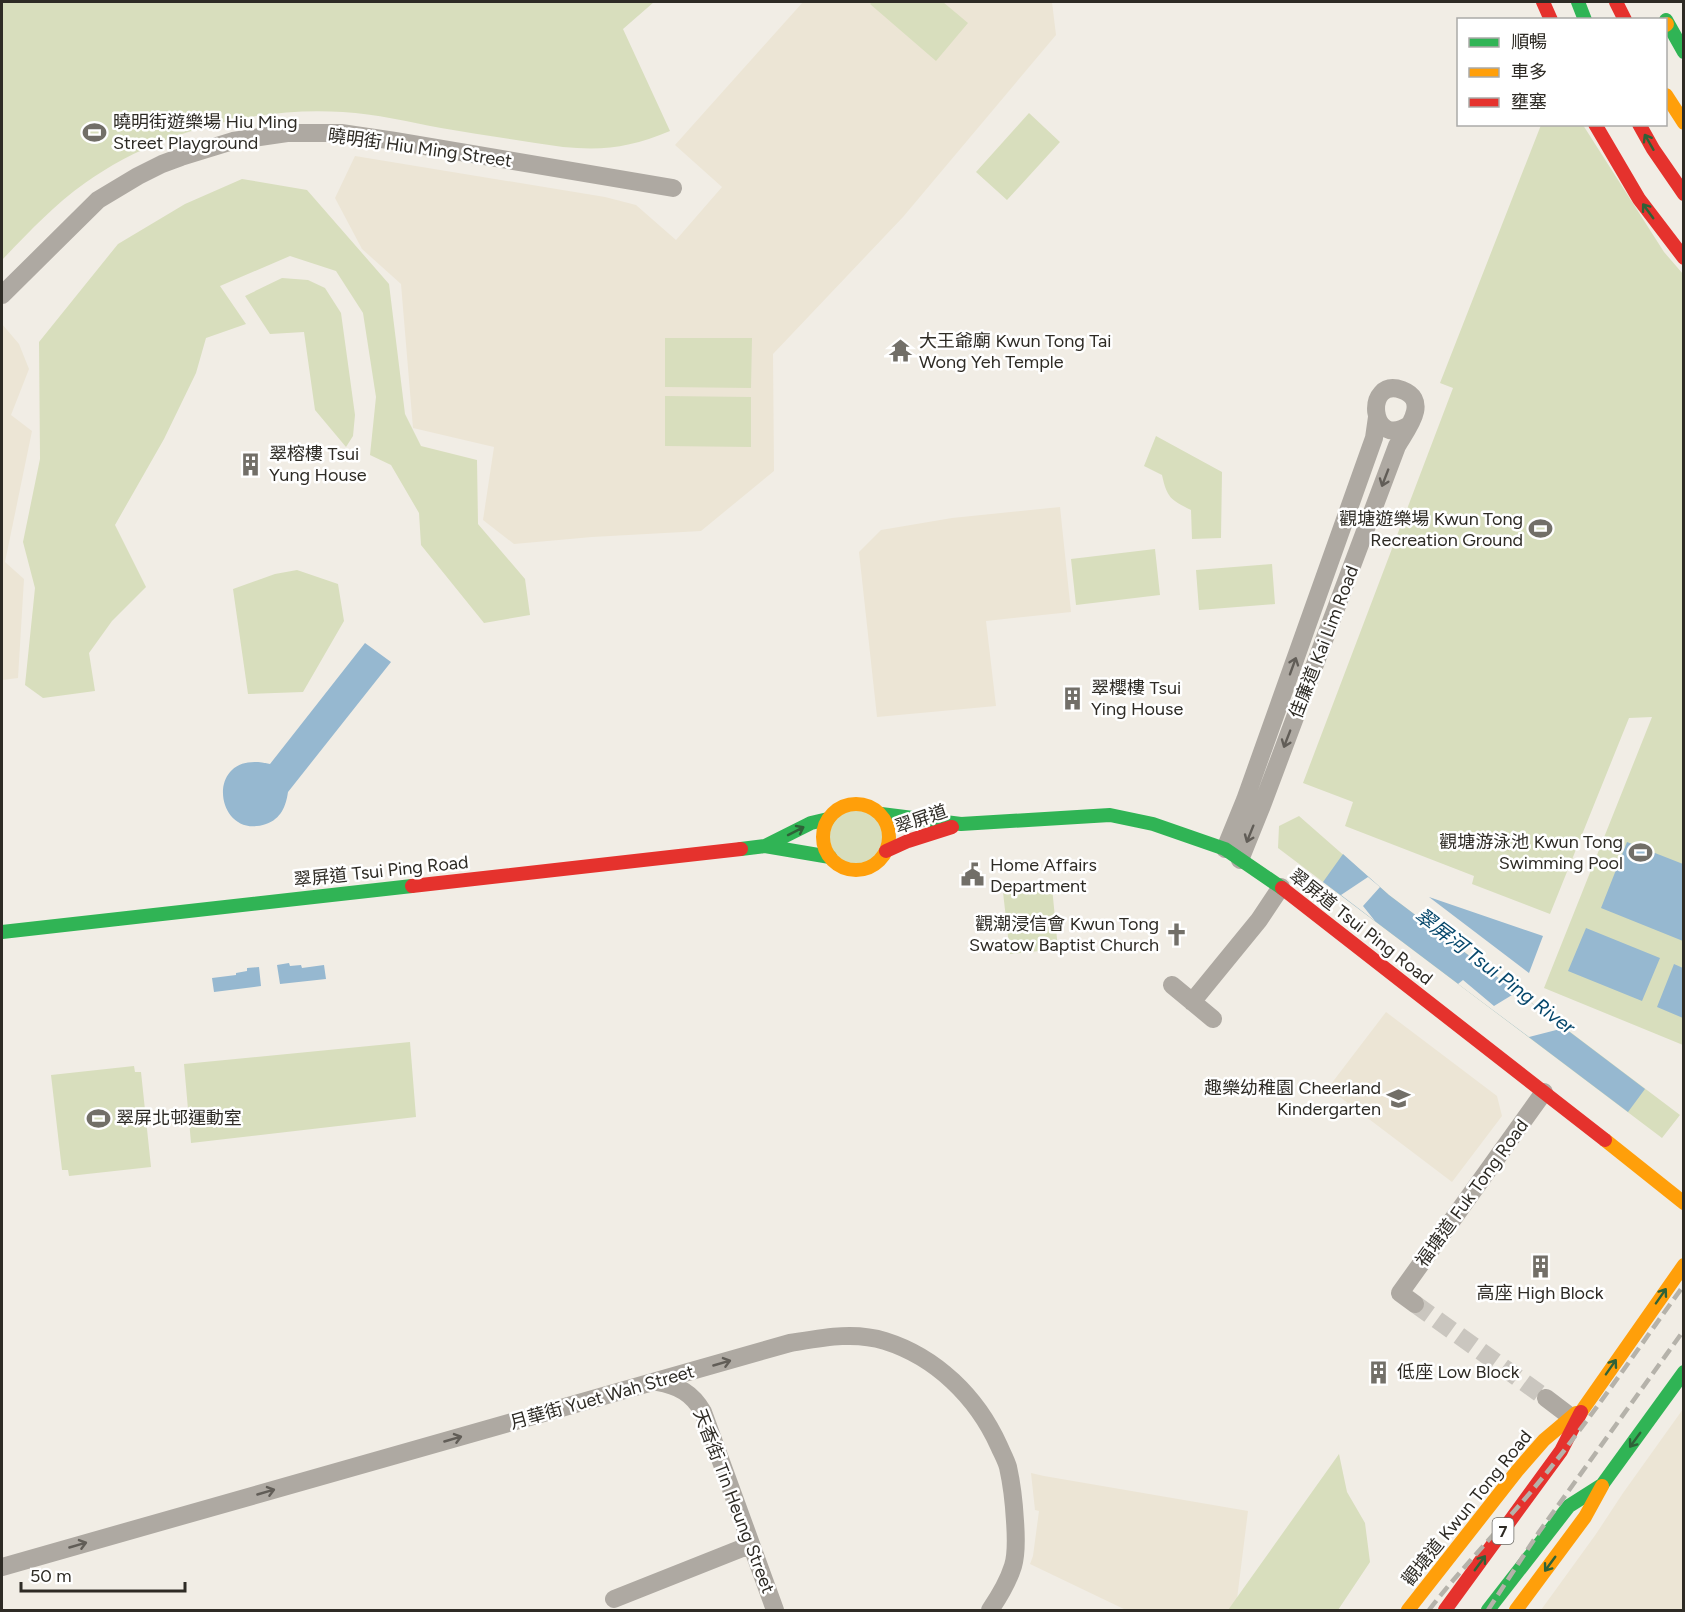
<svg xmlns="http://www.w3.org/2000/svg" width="1685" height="1612" font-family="Figtree,'Noto Sans TC',sans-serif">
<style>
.built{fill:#ece5d5}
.green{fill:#d8debd}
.water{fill:#96b8d0}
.pier{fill:#f1ede5}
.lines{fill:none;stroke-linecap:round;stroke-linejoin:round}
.street-tunnel{stroke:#cac6bf;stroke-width:18;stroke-dasharray:18 9;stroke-linecap:butt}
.street{stroke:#aea9a2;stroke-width:18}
.fast{stroke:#30b455;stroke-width:14}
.slow{stroke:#ff9f0a;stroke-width:14}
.jam{stroke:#e5322d;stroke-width:14}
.rail{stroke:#b5b2aa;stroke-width:4.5;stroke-dasharray:12 6;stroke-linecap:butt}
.oneway{stroke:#2f6238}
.oneway2{stroke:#615d57}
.labels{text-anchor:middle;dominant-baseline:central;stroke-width:5;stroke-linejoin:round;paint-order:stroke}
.shield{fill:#fff;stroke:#6d6b66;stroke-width:1.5}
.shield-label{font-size:16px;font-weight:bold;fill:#2e2b25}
.poi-label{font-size:18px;fill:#2e2b25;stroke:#fff;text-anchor:start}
.street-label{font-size:18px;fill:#2e2b25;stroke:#fff}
.water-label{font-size:20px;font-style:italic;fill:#07486c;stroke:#fff}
</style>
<rect width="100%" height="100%" fill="#f1ede5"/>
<path class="built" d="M 803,2 L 1052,2 L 1056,35 L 903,217 L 773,354 L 774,471 L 701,531 L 592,537 L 514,544 L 483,520 L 494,447 L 413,428 L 401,284 L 362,249 L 335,198 L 355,156 L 605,197 L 636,205 L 676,240 L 722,187 L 675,145 Z
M 2,324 L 19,344 L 29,369 L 11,415 L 32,431 L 5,562 L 24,579 L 18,678 L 2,680 Z
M 1060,507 L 1071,612 L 986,621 L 996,706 L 877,717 L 859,552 L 881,530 L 952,518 Z
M 1386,1012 L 1497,1096 L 1502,1116 L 1452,1182 L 1328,1088 Z
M 1683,1409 L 1683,1610 L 1541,1610 L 1596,1534 L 1623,1493 Z
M 1031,1473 L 1044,1476 L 1248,1511 L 1237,1599 L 1228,1610 L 1126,1610 L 1030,1564 L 1033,1556 L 1039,1511 L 1035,1510 Z"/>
<path class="green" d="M 2,2 L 654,2 L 623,29 L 670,131 C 631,147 605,151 563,147 C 522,141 482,135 441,128 C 409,122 376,114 343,112 C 256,106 156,132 85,183 C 54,205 28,233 2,260 Z
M 872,2 L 943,2 L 968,23 L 936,61 L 870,4 Z
M 1029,113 L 1060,142 L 1007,200 L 976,172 Z
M 1541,125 L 1583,125 L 1664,252 L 1683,274 L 1683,1045 L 1544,988 L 1652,717 L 1629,718 L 1550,914 L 1472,884 L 1474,876 L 1345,826 L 1353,802 L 1303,783 L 1453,388 L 1440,383 Z
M 242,179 L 307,190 L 389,284 L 405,414 L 421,446 L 477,460 L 478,524 L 525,579 L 530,615 L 484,623 L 421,545 L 419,513 L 391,465 L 370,455 L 376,397 L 363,313 L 336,271 L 290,256 L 220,286 L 246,324 L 206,338 L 196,373 L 164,439 L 115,525 L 146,587 L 112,621 L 89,653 L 95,691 L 43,698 L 25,685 L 35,588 L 23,542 L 40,459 L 39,342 L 118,244 L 185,204 Z
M 282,278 L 308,280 L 325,288 L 341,313 L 355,415 L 353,436 L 346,447 L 315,410 L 304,332 L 270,334 L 245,296 Z
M 665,338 L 752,338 L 751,388 L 665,387 Z
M 665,396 L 751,397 L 751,447 L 665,446 Z
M 1156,436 L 1222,472 L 1221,538 L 1192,539 L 1191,510 C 1171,500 1167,498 1162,475 L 1144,466 Z
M 1155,549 L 1160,595 L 1076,605 L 1071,559 Z
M 1272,564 L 1275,604 L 1199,610 L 1196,570 Z
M 297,570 L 338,584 L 344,621 L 303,692 L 248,694 L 233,589 L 275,574 Z
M827 837a29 29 0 1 1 58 0a29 29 0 1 1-58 0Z
M 1299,816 L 1389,895 L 1680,1115 L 1662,1138 L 1278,848 L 1279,826 Z
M 1052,887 L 1058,949 L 1010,954 L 1003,892 Z
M 410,1042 L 416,1117 L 191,1143 L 184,1064 Z
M 134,1066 L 135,1072 L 141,1072 L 151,1167 L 69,1176 L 68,1170 L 62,1170 L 51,1075 Z
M 1339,1454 L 1347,1492 L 1365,1523 L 1370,1562 L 1338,1610 L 1228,1610 Z"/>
<path class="water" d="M 365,643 L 391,662 L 288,792 C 286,806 281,819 266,824 C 214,842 202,747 270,764 Z
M 1627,842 L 1683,864 L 1683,941 L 1601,908 Z
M 1343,854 L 1389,895 L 1645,1089 L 1628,1112 L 1323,882 Z
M 1429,897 L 1543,936 L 1529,973 Z
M 1586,928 L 1660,958 L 1642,1001 L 1568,971 Z
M 289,963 L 290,966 L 301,965 L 302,968 L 324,965 L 326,979 L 280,984 L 277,965 Z
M 1674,964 L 1683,968 L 1683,1018 L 1657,1007 Z
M 259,967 L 261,986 L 214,992 L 212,978 L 236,975 L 236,973 L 247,971 L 247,968 Z"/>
<path class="pier" d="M 1368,877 L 1380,887 L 1363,906 L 1375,921 L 1341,895 Z
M 1463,980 L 1494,1006 L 1517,992 L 1564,1028 L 1529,1037 L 1458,984 Z"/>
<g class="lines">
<path class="street-tunnel" d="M 1415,1304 L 1546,1398"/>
<path class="street" d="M 2,295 L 98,200 L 138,176 L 162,164 L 181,157 L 233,141 L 287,133 L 341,133 L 395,141 L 673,188
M 1225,849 L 1245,800 L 1374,438 L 1377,417
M 1240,860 L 1261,808 L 1397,446 C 1406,430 1431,401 1402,390 C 1364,376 1369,451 1409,425
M 1172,985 L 1213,1019
M 1192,1002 L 1259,920 L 1281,887
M 1415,1304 L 1400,1293 L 1544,1092
M 657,1382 C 679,1386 692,1393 703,1412 L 775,1610
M 1546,1398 L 1571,1417
M 2,1567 L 790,1343 C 821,1338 854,1331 885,1341 C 936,1357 977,1397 999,1446 C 1002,1453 1006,1460 1008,1467 C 1012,1485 1014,1503 1015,1521 C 1016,1535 1017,1553 1013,1566 C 1008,1582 999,1597 990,1610
M 614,1599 L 750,1545"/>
<path class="fast" d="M 1578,2 L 1585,20
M 1666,20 L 1684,52
M 881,814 L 961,824 L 1110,815 L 1153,824 L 1225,849 L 1282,888
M 765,846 L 811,823 L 828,819
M 741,849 L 765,846 L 830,857
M 2,932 L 412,886
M 1488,1610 L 1569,1506 L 1602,1485 L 1684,1372"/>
<path class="slow" d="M 1666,25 L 1667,24
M 1666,95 L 1684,123
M823 837a33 33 0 1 1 66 0a33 33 0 1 1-66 0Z
M 1605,1140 L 1684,1203
M 1581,1412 L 1684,1265
M 1408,1610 L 1517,1471 L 1544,1440 L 1576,1413
M 1516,1610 L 1585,1517 L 1602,1486"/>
<path class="jam" d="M 1543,2 L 1551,20
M 1616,2 L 1625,20
M 1595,124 L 1639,199 L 1684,258
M 1639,124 L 1653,149 L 1684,194
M 886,851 L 908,841 L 952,827
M 412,886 L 741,849
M 1282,888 L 1605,1140
M 1445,1610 L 1561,1451 L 1581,1412"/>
<path class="rail" d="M 1429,1610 C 1466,1562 1510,1519 1548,1471 C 1596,1411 1639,1347 1684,1285
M 1488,1610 L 1539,1532 L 1684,1330"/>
</g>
<defs><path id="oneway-shaft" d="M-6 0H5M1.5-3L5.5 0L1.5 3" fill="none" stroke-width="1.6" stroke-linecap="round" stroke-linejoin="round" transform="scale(1.5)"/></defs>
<g class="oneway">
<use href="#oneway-shaft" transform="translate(1649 142) rotate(-120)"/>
<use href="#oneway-shaft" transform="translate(1648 211) rotate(-126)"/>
<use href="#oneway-shaft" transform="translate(796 831) rotate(-27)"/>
<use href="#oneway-shaft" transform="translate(1661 1296) rotate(-55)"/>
<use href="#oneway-shaft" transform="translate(1611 1367) rotate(-55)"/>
<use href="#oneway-shaft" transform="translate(1635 1440) rotate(126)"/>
<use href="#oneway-shaft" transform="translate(1480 1563) rotate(-54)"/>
<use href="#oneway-shaft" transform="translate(1550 1564) rotate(126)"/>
</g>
<g class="oneway2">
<use href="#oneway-shaft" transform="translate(1385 478) rotate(111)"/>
<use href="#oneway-shaft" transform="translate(1293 666) rotate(-70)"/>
<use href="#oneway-shaft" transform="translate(1287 739) rotate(111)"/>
<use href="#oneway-shaft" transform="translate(1250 834) rotate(112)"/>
<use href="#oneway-shaft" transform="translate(722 1363) rotate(-16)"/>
<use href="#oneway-shaft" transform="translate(453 1439) rotate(-16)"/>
<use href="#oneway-shaft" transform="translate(266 1492) rotate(-16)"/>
<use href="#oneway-shaft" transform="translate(78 1545) rotate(-16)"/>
</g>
<defs>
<symbol id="stadium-bare" viewBox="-9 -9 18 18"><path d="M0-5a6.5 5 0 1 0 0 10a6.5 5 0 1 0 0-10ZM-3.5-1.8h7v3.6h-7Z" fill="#726f68" stroke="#fff" stroke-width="2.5" paint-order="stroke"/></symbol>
<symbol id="temple-bare" viewBox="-9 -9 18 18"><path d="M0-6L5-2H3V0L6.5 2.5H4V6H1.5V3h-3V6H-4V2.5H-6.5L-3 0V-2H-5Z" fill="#726f68" stroke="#fff" stroke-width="2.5" paint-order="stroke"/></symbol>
<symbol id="building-bare" viewBox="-9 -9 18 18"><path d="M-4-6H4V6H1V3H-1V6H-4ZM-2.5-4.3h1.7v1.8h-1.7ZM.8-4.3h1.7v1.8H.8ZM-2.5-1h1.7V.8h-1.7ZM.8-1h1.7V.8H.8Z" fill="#726f68" stroke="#fff" stroke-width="2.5" paint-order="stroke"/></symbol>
<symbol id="civic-bare" viewBox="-9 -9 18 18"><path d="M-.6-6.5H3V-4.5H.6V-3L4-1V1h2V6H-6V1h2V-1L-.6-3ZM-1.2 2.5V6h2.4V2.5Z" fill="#726f68" stroke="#fff" stroke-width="2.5" paint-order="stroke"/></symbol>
<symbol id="church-bare" viewBox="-9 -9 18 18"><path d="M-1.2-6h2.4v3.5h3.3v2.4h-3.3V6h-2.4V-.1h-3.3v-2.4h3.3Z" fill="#726f68" stroke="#fff" stroke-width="2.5" paint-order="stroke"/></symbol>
<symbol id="school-bare" viewBox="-9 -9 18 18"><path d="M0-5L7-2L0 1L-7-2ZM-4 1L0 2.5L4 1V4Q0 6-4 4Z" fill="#726f68" stroke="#fff" stroke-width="2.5" paint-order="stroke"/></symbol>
</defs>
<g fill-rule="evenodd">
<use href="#stadium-bare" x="78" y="116" width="33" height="33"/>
<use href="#temple-bare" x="884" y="334" width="33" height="33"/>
<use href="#building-bare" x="234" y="448" width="33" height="33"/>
<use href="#stadium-bare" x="1524" y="512" width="33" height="33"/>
<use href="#building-bare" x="1056" y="682" width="33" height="33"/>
<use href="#stadium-bare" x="1624" y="836" width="33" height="33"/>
<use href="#civic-bare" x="956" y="858" width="33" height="33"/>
<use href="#church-bare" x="1160" y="918" width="33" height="33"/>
<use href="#school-bare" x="1382" y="1082" width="33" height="33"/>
<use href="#stadium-bare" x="82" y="1102" width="33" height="33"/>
<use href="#building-bare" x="1524" y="1250" width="33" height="33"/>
<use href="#building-bare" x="1362" y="1356" width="33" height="33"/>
</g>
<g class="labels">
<rect class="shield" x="1492.5" y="1518" width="21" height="26" rx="4.5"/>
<g class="shield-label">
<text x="1503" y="1531">7</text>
</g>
<g class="poi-label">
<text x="113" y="122">曉明街遊樂場 Hiu Ming<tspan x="113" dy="21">Street Playground</tspan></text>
<text x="919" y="341">大王爺廟 Kwun Tong Tai<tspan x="919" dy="21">Wong Yeh Temple</tspan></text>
<text x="269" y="454">翠榕樓 Tsui<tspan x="269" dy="21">Yung House</tspan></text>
<text x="1523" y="519" text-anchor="end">觀塘遊樂場 Kwun Tong<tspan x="1523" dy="21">Recreation Ground</tspan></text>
<text x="1091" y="688">翠櫻樓 Tsui<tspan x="1091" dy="21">Ying House</tspan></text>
<text x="1623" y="842" text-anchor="end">觀塘游泳池 Kwun Tong<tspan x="1623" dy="21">Swimming Pool</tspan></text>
<text x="990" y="865">Home Affairs<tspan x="990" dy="21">Department</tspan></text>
<text x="1159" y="924" text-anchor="end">觀潮浸信會 Kwun Tong<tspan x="1159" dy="21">Swatow Baptist Church</tspan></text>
<text x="1381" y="1088" text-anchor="end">趣樂幼稚園 Cheerland<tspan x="1381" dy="21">Kindergarten</tspan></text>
<text x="116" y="1118">翠屏北邨運動室</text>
<text x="1540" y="1293" text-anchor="middle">高座 High Block</text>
<text x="1397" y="1372">低座 Low Block</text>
</g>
<g class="street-label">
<text transform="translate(420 148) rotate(8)">曉明街 Hiu Ming Street</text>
<text transform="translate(1324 642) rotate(-69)">佳廉道 Kai Lim Road</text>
<text transform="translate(921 819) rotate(-19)">翠屏道</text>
<text transform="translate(381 871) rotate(-6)">翠屏道 Tsui Ping Road</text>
<text transform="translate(1361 927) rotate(38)">翠屏道 Tsui Ping Road</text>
<text transform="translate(1472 1193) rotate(-54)">福塘道 Fuk Tong Road</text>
<text transform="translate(602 1397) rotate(-16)">月華街 Yuet Wah Street</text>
<text transform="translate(734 1501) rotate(69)">天香街 Tin Heung Street</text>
<text transform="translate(1467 1508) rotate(-51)">觀塘道 Kwun Tong Road</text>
</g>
<g class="water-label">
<text transform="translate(1495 971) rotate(37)">翠屏河 Tsui Ping River</text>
</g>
</g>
<rect width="1685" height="1612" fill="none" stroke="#2e2b25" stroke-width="6"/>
<rect x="1457" y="18" width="210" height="108" fill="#ffffff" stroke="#abaaa8" stroke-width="1.5"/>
<rect x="1469" y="38" width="30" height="9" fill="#30b455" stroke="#abaaa8" stroke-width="1.5"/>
<text x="1511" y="48" font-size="18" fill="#2e2b25">順暢</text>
<rect x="1469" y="68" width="30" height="9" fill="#ff9f0a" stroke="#abaaa8" stroke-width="1.5"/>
<text x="1511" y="78" font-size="18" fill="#2e2b25">車多</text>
<rect x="1469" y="98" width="30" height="9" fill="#e5322d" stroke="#abaaa8" stroke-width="1.5"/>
<text x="1511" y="108" font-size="18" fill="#2e2b25">壅塞</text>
<path d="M21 1582v9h164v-9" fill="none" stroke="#2e2b25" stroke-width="3"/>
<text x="30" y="1582" font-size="18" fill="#2e2b25" stroke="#ffffff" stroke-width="4.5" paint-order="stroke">50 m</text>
</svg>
